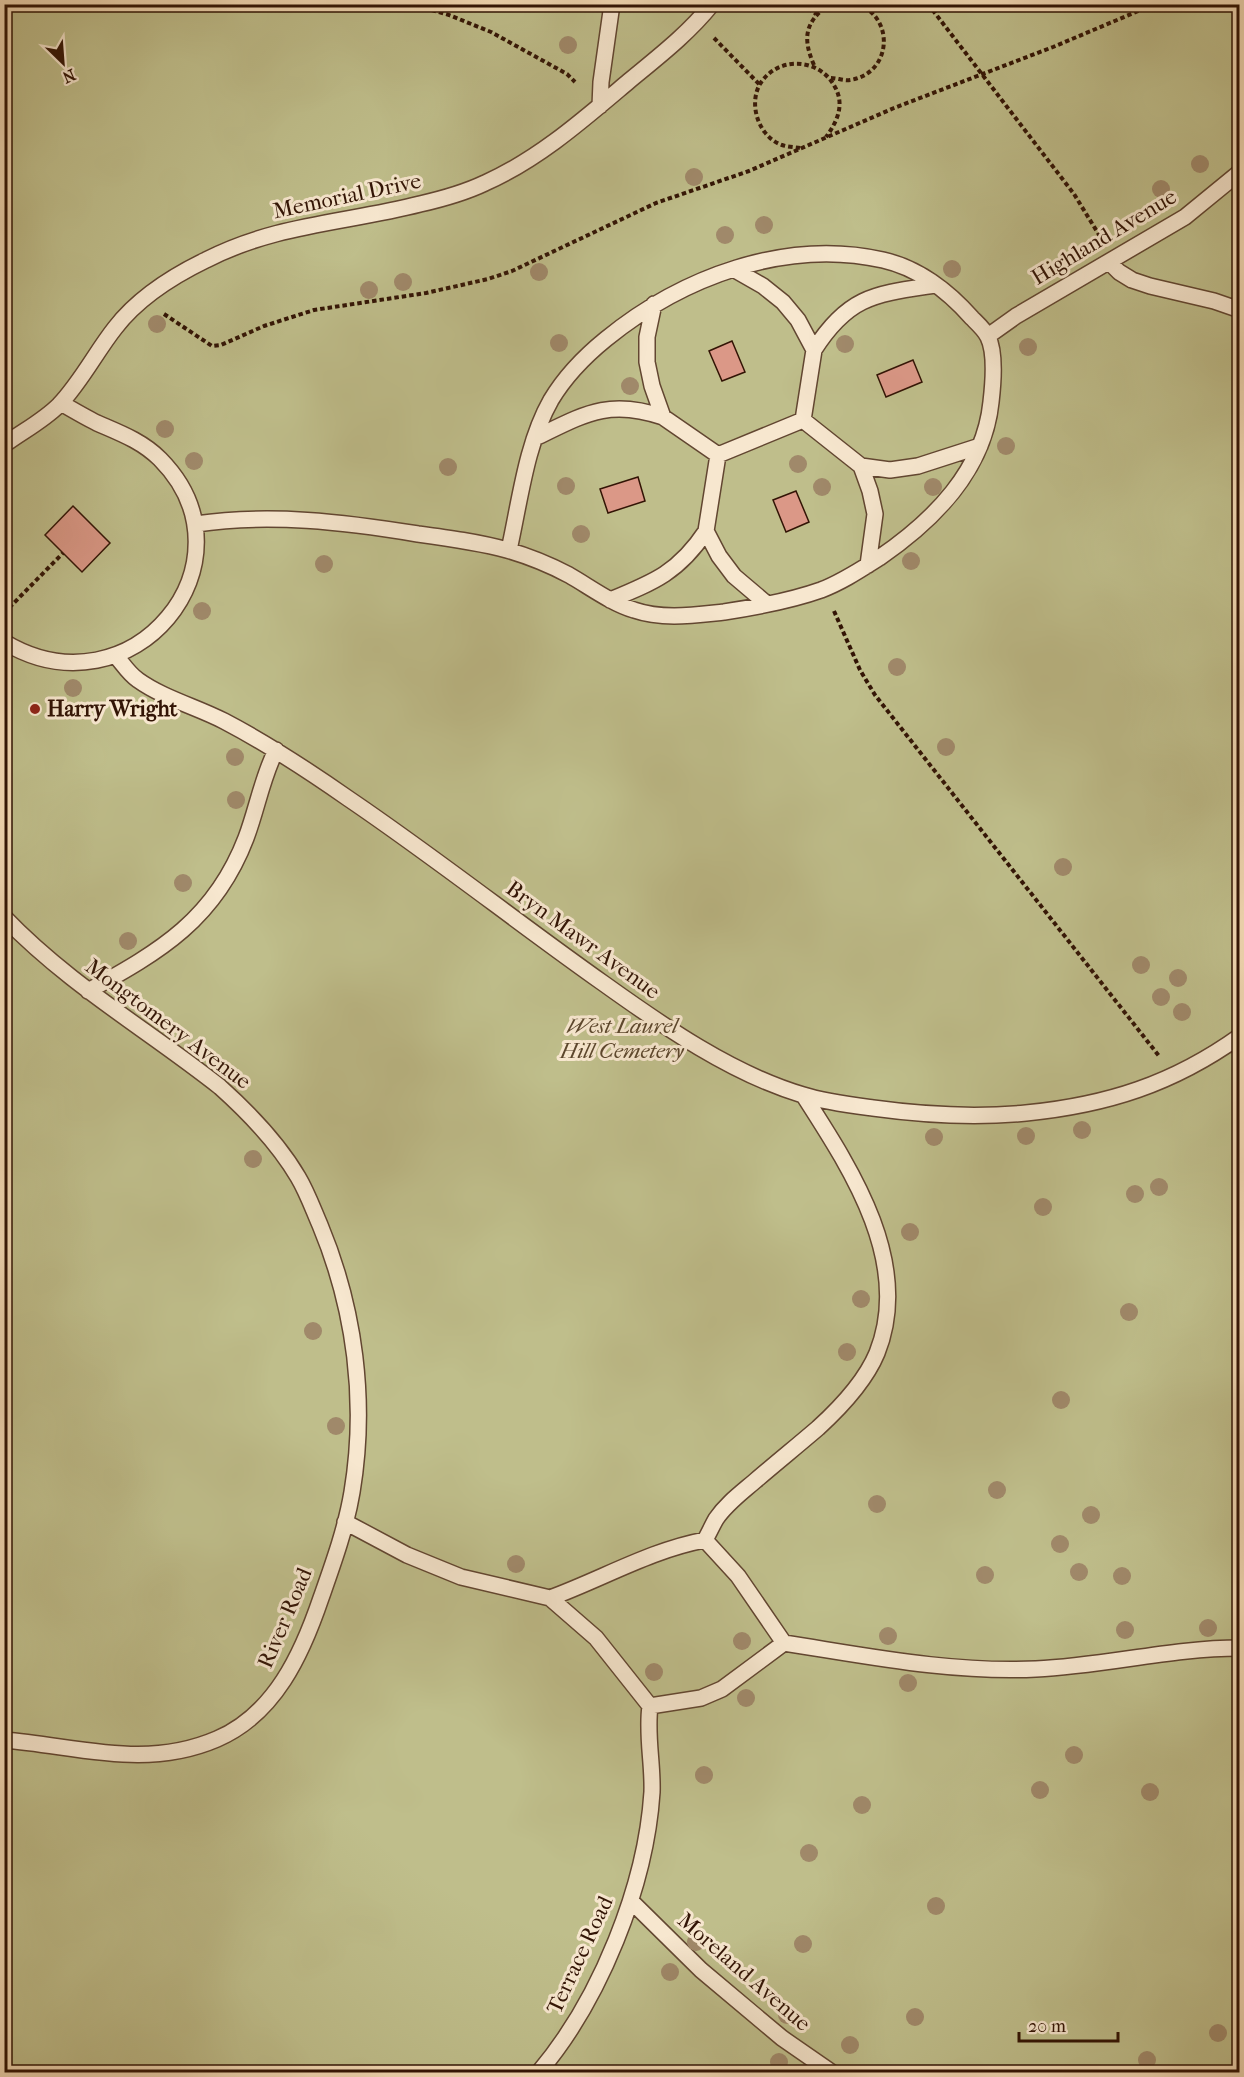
<svg xmlns="http://www.w3.org/2000/svg" width="1244" height="2077" font-family="'IM FELL French Canon',serif">
<style>
.green{fill:#bfbe8b;stroke:#786948;stroke-width:1.5}
.building{fill:#db9887;stroke:#321405;stroke-width:1.5}
.lines{fill:none;stroke-linecap:round;stroke-linejoin:round}
.service-casing{stroke:#624631;stroke-width:18}
.path{stroke:#321405;stroke-width:4;stroke-dasharray:4.5 3;stroke-linecap:butt}
.service{stroke:#f7e7cf;stroke-width:15}
.tree{fill:#a0896a}
.poi-dot{fill:#8f2418;stroke:#f7e7cf;stroke-width:2}
.labels{text-anchor:middle;dominant-baseline:central;stroke-width:6;stroke-linejoin:round;paint-order:stroke}
.street-label{font-size:22px;fill:#321405;stroke:#f7e7cf}
.poi-label{font-size:22px;font-weight:bold;fill:#321405;stroke:#f7e7cf;text-anchor:start}
.park-label{font-size:22px;font-style:italic;fill:#5c472d;stroke:#f7e7cf}
</style>
<rect width="100%" height="100%" fill="#f3dab5"/>
<filter id="stains"><feTurbulence type="fractalNoise" baseFrequency=".00333" numOctaves="4"/><feColorMatrix values="0 0 0 0 .2 0 0 0 0 .09 0 0 0 0 .02 0 0 0 .5 -.17"/></filter>
<radialGradient id="worn" r=".72"><stop offset=".6" stop-color="#630" stop-opacity="0"/><stop offset="1" stop-color="#630" stop-opacity=".3"/></radialGradient>
<path class="green" d="M 5,5 L 1239,5 L 1239,2072 L 5,2072 Z"/>
<path class="building" d="M 732,341 L 745,372 L 722,381 L 709,351 Z
M 913,360 L 922,382 L 886,397 L 877,375 Z
M 638,477 L 645,501 L 608,513 L 600,489 Z
M 796,491 L 809,522 L 786,532 L 773,500 Z
M 73,506 L 110,543 L 82,572 L 45,535 Z"/>
<g class="lines">
<defs>
<path id="service" d="M 600,106 L 601,82 L 612,4
M 1109,262 L 1119,272 L 1132,280 L 1150,286 L 1214,301 L 1240,310
M 735,270 L 763,286 L 783,302 L 798,320 L 814,350 L 803,420
M 654,304 L 647,337 L 647,362 L 652,386 L 663,417 L 718,455
M 988,336 L 1016,316 L 1185,217 L 1240,172
M 814,350 C 849,295 876,294 936,285
M 535,438 C 583,415 608,398 663,417
M 4,445 C 23,431 43,421 59,405 C 81,382 96,352 115,328 C 138,298 173,276 206,260 C 276,224 346,223 420,204 C 442,199 464,193 485,183 C 539,159 584,119 629,81 C 658,57 688,34 712,4
M 861,466 L 890,470 L 918,466 L 980,446
M 196,524 C 270,513 344,522 418,534 C 448,538 478,542 507,550 C 528,556 550,565 569,575 C 590,587 611,603 634,610 C 663,620 695,615 724,612 C 757,607 790,601 821,590 C 842,582 860,570 879,558 C 933,521 984,471 991,402 C 993,385 996,353 988,337 C 985,330 977,323 972,318 C 949,292 918,268 883,260 C 786,238 682,277 606,339 C 585,356 566,375 551,400 C 526,444 520,501 509,550
M 610,600 C 654,582 679,572 706,531
M 767,604 L 734,576 L 719,556 L 706,531 L 718,455 L 803,420 L 861,466 L 870,491 L 875,514 L 868,565
M 4,642 C 132,719 261,561 160,459 C 142,441 120,433 97,423 C 85,417 73,410 61,403
M 116,656 C 123,664 129,674 138,680 C 163,698 197,707 224,721 C 268,744 309,771 349,799 C 436,858 518,923 603,983 C 663,1026 732,1074 803,1095 C 825,1102 850,1105 873,1108 C 924,1115 974,1118 1026,1113 C 1107,1105 1173,1084 1240,1036
M 4,917 C 68,984 148,1030 220,1087 C 249,1113 278,1143 298,1177 C 307,1192 313,1209 320,1225 C 355,1309 367,1402 352,1492 C 346,1528 333,1564 321,1598 C 302,1654 275,1714 217,1739 C 145,1770 78,1746 4,1740
M 88,991 C 161,951 215,919 246,838 C 257,809 262,778 276,750
M 345,1522 L 407,1555 L 461,1577 L 550,1598
M 705,1540 L 738,1576 L 784,1643 L 722,1689 L 701,1698 L 650,1706 L 596,1638 L 550,1598 C 602,1579 651,1550 705,1540 Z
M 705,1540 C 709,1533 712,1526 716,1519 C 726,1504 741,1493 755,1481 C 776,1463 797,1446 818,1428 C 841,1407 865,1382 877,1353 C 913,1263 851,1169 804,1096
M 784,1643 C 868,1656 951,1673 1036,1669 C 1105,1666 1171,1648 1240,1648
M 631,1901 L 701,1970 L 782,2038 L 831,2072
M 539,2072 C 600,2000 646,1886 652,1792 C 653,1763 646,1735 650,1706"/>
</defs>
<use href="#service" class="service-casing"/>
<path class="path" d="M 410,4 L 449,15 L 491,32 L 567,74 L 575,82
M 802,4 L 816,14
M 928,4 L 1074,194 L 1101,238
M 714,38 L 760,85
M 814,65 C 802,38 805,21 830,4
M 831,78 C 837,78 844,81 850,80 C 891,74 896,19 858,4
M 800,148 C 795,147 788,147 782,145 C 759,137 748,105 760,84 C 778,55 820,58 835,87 C 845,105 837,122 826,137
M 164,314 L 212,346 L 221,345 L 264,326 L 314,310 L 426,293 L 488,279 L 512,271 L 656,203 L 749,171 L 894,108 L 1053,47 L 1155,4
M 834,611 L 860,670 L 875,695 L 1159,1056
M 4,613 L 63,553"/>
<use href="#service" class="service"/>
</g>
<g class="tree">
<circle cx="568" cy="45" r="9"/>
<circle cx="1200" cy="164" r="9"/>
<circle cx="694" cy="177" r="9"/>
<circle cx="1161" cy="189" r="9"/>
<circle cx="764" cy="225" r="9"/>
<circle cx="725" cy="235" r="9"/>
<circle cx="952" cy="269" r="9"/>
<circle cx="539" cy="272" r="9"/>
<circle cx="403" cy="282" r="9"/>
<circle cx="369" cy="290" r="9"/>
<circle cx="157" cy="324" r="9"/>
<circle cx="559" cy="343" r="9"/>
<circle cx="845" cy="344" r="9"/>
<circle cx="1028" cy="347" r="9"/>
<circle cx="630" cy="386" r="9"/>
<circle cx="165" cy="429" r="9"/>
<circle cx="1006" cy="446" r="9"/>
<circle cx="194" cy="461" r="9"/>
<circle cx="798" cy="464" r="9"/>
<circle cx="448" cy="467" r="9"/>
<circle cx="566" cy="486" r="9"/>
<circle cx="822" cy="487" r="9"/>
<circle cx="933" cy="487" r="9"/>
<circle cx="581" cy="534" r="9"/>
<circle cx="911" cy="561" r="9"/>
<circle cx="324" cy="564" r="9"/>
<circle cx="202" cy="611" r="9"/>
<circle cx="897" cy="667" r="9"/>
<circle cx="73" cy="688" r="9"/>
<circle cx="946" cy="747" r="9"/>
<circle cx="235" cy="757" r="9"/>
<circle cx="236" cy="800" r="9"/>
<circle cx="1063" cy="867" r="9"/>
<circle cx="183" cy="883" r="9"/>
<circle cx="128" cy="941" r="9"/>
<circle cx="1141" cy="965" r="9"/>
<circle cx="1178" cy="978" r="9"/>
<circle cx="1161" cy="997" r="9"/>
<circle cx="1182" cy="1012" r="9"/>
<circle cx="1082" cy="1130" r="9"/>
<circle cx="1026" cy="1136" r="9"/>
<circle cx="934" cy="1137" r="9"/>
<circle cx="253" cy="1159" r="9"/>
<circle cx="1159" cy="1187" r="9"/>
<circle cx="1135" cy="1194" r="9"/>
<circle cx="1043" cy="1207" r="9"/>
<circle cx="910" cy="1232" r="9"/>
<circle cx="861" cy="1299" r="9"/>
<circle cx="1129" cy="1312" r="9"/>
<circle cx="313" cy="1331" r="9"/>
<circle cx="847" cy="1352" r="9"/>
<circle cx="1061" cy="1400" r="9"/>
<circle cx="336" cy="1426" r="9"/>
<circle cx="997" cy="1490" r="9"/>
<circle cx="877" cy="1504" r="9"/>
<circle cx="1091" cy="1515" r="9"/>
<circle cx="1060" cy="1544" r="9"/>
<circle cx="516" cy="1564" r="9"/>
<circle cx="1079" cy="1572" r="9"/>
<circle cx="985" cy="1575" r="9"/>
<circle cx="1122" cy="1576" r="9"/>
<circle cx="1208" cy="1628" r="9"/>
<circle cx="1125" cy="1630" r="9"/>
<circle cx="888" cy="1636" r="9"/>
<circle cx="742" cy="1641" r="9"/>
<circle cx="654" cy="1672" r="9"/>
<circle cx="908" cy="1683" r="9"/>
<circle cx="746" cy="1698" r="9"/>
<circle cx="1074" cy="1755" r="9"/>
<circle cx="704" cy="1775" r="9"/>
<circle cx="1040" cy="1790" r="9"/>
<circle cx="1150" cy="1792" r="9"/>
<circle cx="862" cy="1805" r="9"/>
<circle cx="809" cy="1853" r="9"/>
<circle cx="936" cy="1906" r="9"/>
<circle cx="696" cy="1942" r="9"/>
<circle cx="803" cy="1944" r="9"/>
<circle cx="670" cy="1972" r="9"/>
<circle cx="787" cy="2015" r="9"/>
<circle cx="915" cy="2017" r="9"/>
<circle cx="1218" cy="2033" r="9"/>
<circle cx="850" cy="2045" r="9"/>
<circle cx="1147" cy="2060" r="9"/>
<circle cx="779" cy="2062" r="9"/>
</g>
<circle class="poi-dot" cx="35" cy="709" r="6"/>
<g class="labels">
<g class="street-label">
<text transform="translate(347 196) rotate(-12)">Memorial Drive</text>
<text transform="translate(1104 237) rotate(-31)">Highland Avenue</text>
<text transform="translate(583 940) rotate(36)">Bryn Mawr Avenue</text>
<text transform="translate(168 1024) rotate(37)">Mongtomery Avenue</text>
<text transform="translate(285 1618) rotate(-67)">River Road</text>
<text transform="translate(580 1955) rotate(-65)">Terrace Road</text>
<text transform="translate(744 1972) rotate(41)">Moreland Avenue</text>
</g>
<g class="poi-label">
<text x="47" y="709">Harry Wright</text>
</g>
<g class="park-label">
<text x="622" y="1026">West Laurel<tspan x="622" dy="25">Hill Cemetery</tspan></text>
</g>
</g>
<rect width="1244" height="2077" fill="none" stroke="#f3dab5" stroke-width="24"/>
<rect x="6" y="6" width="1232" height="2065" fill="none" stroke="#321405" stroke-width="3"/>
<rect x="12" y="12" width="1220" height="2053" fill="none" stroke="#321405" stroke-width="1.5"/>
<g transform="translate(63 63) rotate(155)" stroke="#f7e7cf" stroke-width="4.5" paint-order="stroke">
<path d="M0-4.5L10 22L0 15L-10 22Z" fill="#321405"/>
<text y="-9" font-size="16" font-weight="bold" text-anchor="middle" fill="#321405">N</text>
</g>
<path d="M1019 2032v9h99v-9" fill="none" stroke="#321405" stroke-width="3"/>
<text x="1028" y="2032" font-size="18" fill="#321405" stroke="#f7e7cf" stroke-width="4.5" paint-order="stroke">20 m</text>
<rect width="100%" height="100%" filter="url(#stains)"/>
<rect width="100%" height="100%" fill="url(#worn)"/>
</svg>
